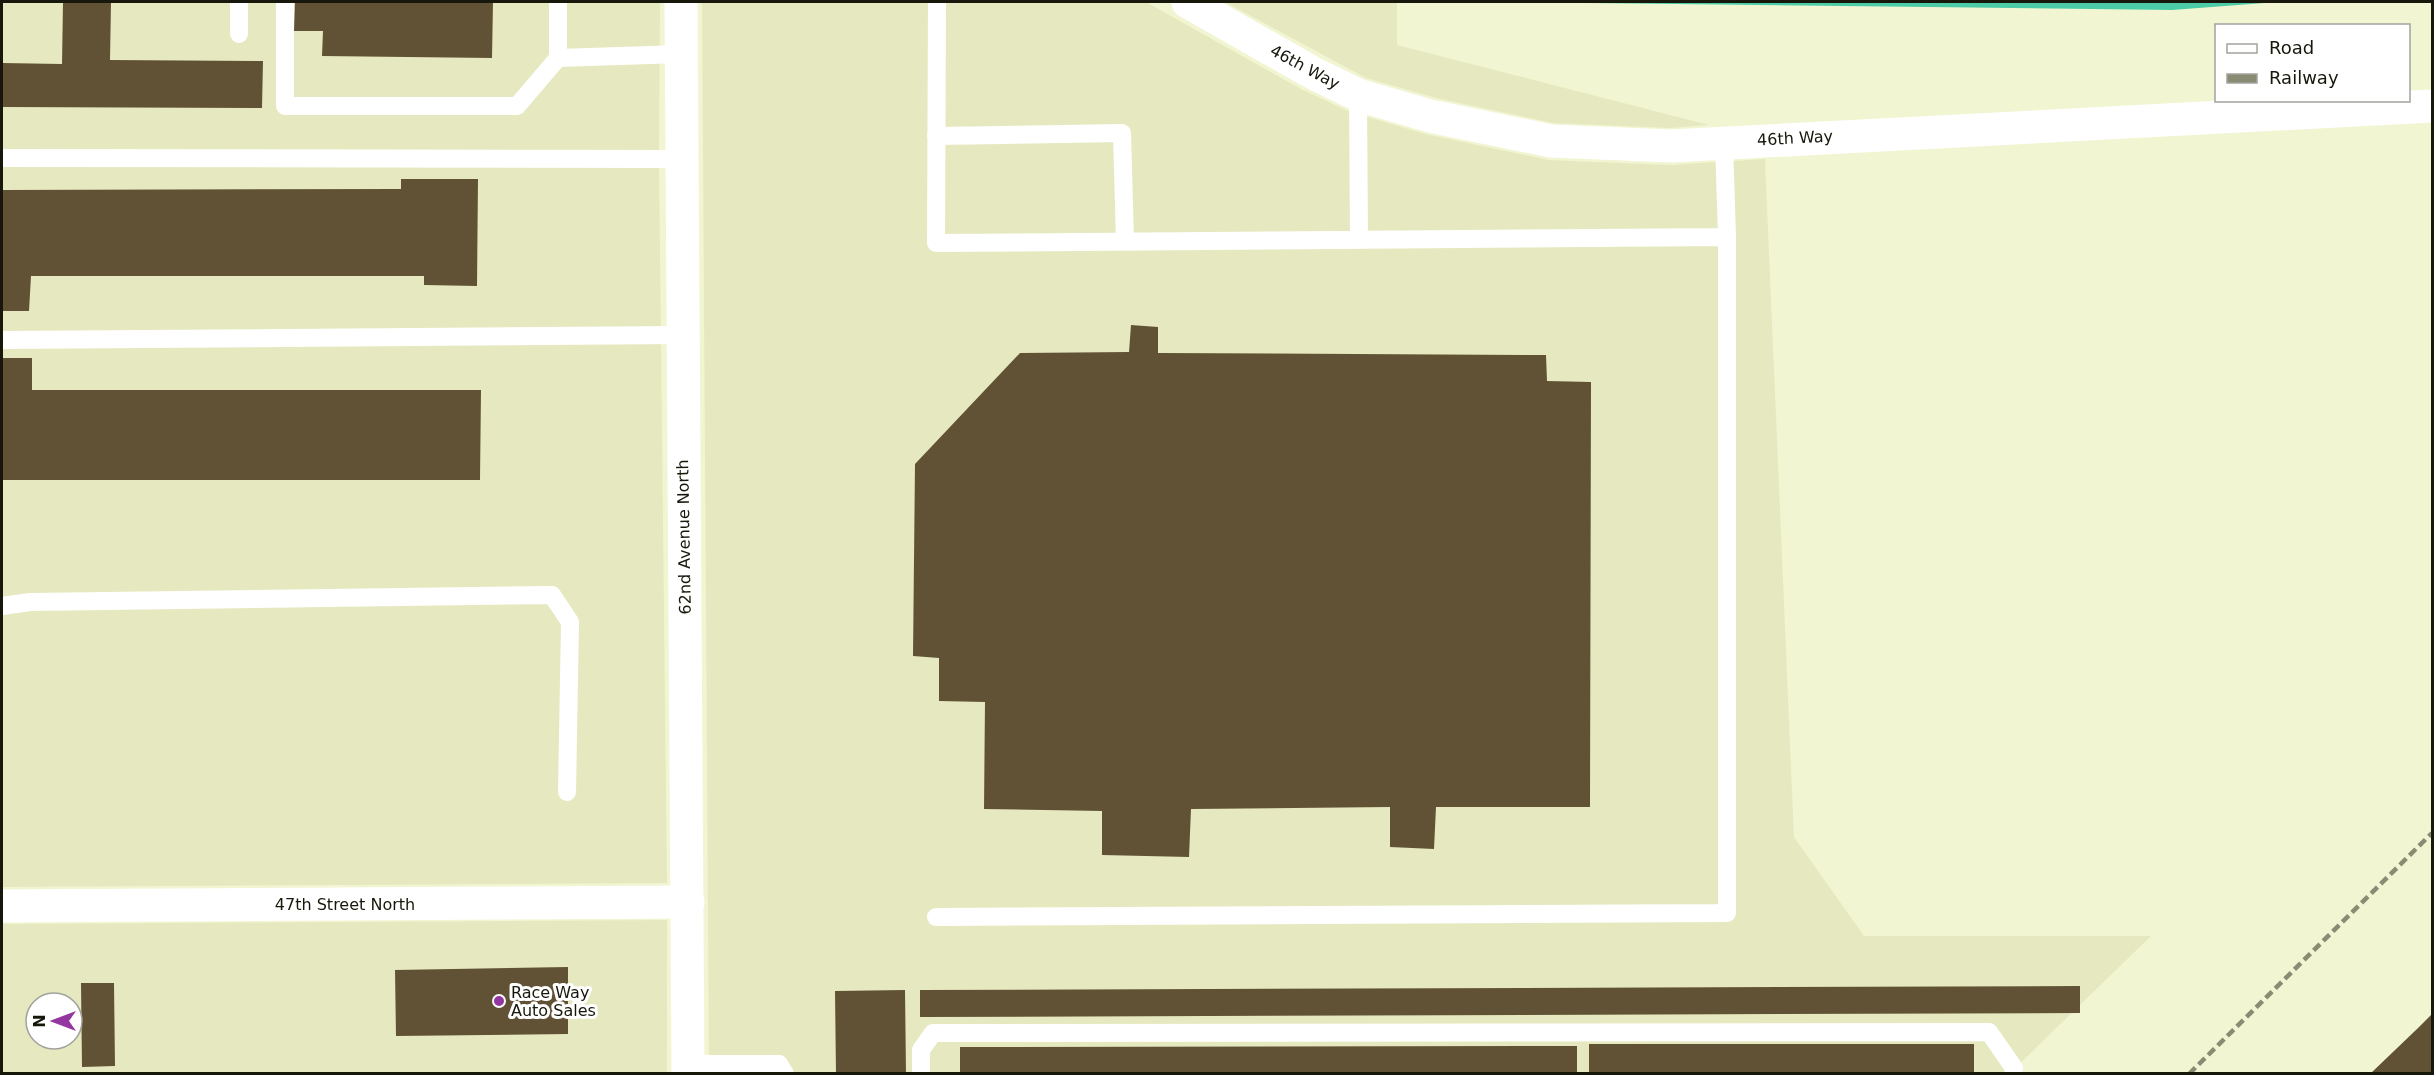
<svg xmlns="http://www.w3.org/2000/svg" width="2434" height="1075" font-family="'DejaVu Sans',sans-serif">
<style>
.built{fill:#e6e9bf;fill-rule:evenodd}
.water{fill:#4bcca6}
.building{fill:#615236}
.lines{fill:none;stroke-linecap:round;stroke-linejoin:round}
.service{stroke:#fff;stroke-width:18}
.minor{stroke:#fff;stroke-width:33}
.tertiary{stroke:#fff;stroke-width:33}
.rail{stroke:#898b73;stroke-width:4.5;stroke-dasharray:9 4.5;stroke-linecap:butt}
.poi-dot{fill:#94369f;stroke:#fff;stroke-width:2}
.labels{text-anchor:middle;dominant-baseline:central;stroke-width:6;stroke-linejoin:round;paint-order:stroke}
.street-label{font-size:16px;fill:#17170b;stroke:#fff}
.poi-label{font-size:16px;fill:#17170b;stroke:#fff;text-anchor:start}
</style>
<rect width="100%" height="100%" fill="#f2f5d2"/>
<path class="built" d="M 2,2 L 660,2 L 659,159 L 667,883 L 2,887 Z
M 702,2 L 1146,2 L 1301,89 L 1348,111 L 1425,134 L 1549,160 L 1670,165 L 1765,159 L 1794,837 L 1864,936 L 2151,936 L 2010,1073 L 709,1073 Z
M 1225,2 L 1397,2 L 1397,45 L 1709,125 L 1670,128 L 1553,123 L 1436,98 L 1366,78 Z
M 667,920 L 667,1073 L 2,1073 L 2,924 ZM 36,1003 L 72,1003 L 72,1039 L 36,1039 Z"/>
<path class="water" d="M 1508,2 L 2278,2 L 2172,10 Z"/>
<path class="building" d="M 63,2 L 111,2 L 110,60 L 263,61 L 262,108 L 2,107 L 2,63 L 62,64 Z
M 295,2 L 493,2 L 492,58 L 322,56 L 323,31 L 294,31 Z
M 401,179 L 478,179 L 477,286 L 424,285 L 424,276 L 31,276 L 29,311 L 2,311 L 2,190 L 401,189 Z
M 1131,325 L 1158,327 L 1158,353 L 1546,355 L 1547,381 L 1591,382 L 1590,807 L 1436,807 L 1434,849 L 1390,847 L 1390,807 L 1191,809 L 1189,857 L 1102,855 L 1102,811 L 984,809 L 985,702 L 939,701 L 939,658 L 913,656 L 915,464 L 1020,353 L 1129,352 Z
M 2,358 L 32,358 L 32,390 L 481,390 L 480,480 L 2,480 Z
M 568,967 L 568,1034 L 396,1036 L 395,970 Z
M 81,983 L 114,983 L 115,1066 L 82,1067 Z
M 2080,986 L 2080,1013 L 920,1017 L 920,990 Z
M 905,990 L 906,1074 L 836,1074 L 835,991 Z
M 2432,1014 L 2432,1074 L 2370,1074 L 2417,1029 Z
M 1589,1044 L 1974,1044 L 1974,1074 L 1589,1074 Z
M 1577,1046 L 1577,1074 L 960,1074 L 960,1047 Z"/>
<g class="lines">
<path class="service" d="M 285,2 L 285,106 L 517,106 L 558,58 L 681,54
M 937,2 L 936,243 L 1727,237
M 239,34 L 239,2
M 558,58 L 558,2
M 1358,95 L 1359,240
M 936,136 L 1122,133 L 1125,242
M 2,158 L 680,159
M 2,340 L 682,335
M 2,606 L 30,602 L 552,595 L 570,622 L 567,792
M 936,917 L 1727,913 L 1727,237 L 1724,142
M 688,1064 L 779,1064 L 785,1074
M 921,1074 L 921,1050 L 933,1033 L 1989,1032 L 2014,1068 L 2013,1074"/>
<path class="minor" d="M 1188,2 L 1313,73 L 1358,95 L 1430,116 L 1551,141 L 1671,146 L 2432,106
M 2,906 L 688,902"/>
<path class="tertiary" d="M 681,2 L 688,1074"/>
<path class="rail" d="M 2189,1074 L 2432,833"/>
</g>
<circle class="poi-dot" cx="499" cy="1001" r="6"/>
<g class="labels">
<g class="street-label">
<text transform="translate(1305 67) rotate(28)">46th Way</text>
<text transform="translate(1795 138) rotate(-3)">46th Way</text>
<text transform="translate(684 537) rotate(-91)">62nd Avenue North</text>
<text x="345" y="904">47th Street North</text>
</g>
<g class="poi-label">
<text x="511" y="992">Race Way<tspan x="511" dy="18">Auto Sales</tspan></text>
</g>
</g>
<rect width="2434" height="1075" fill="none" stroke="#17170b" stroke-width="6"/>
<rect x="2215" y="24" width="195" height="78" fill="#ffffff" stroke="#a2a29d" stroke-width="1.5"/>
<rect x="2227" y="44" width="30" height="9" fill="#ffffff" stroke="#a2a29d" stroke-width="1.5"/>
<text x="2269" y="54" font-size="18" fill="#17170b">Road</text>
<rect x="2227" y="74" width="30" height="9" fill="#898b73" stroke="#a2a29d" stroke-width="1.5"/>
<text x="2269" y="84" font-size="18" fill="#17170b">Railway</text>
<g transform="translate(54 1021) rotate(270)"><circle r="28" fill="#ffffff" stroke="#a2a29d" stroke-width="1.5"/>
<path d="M0-4.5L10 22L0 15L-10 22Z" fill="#94369f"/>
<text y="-9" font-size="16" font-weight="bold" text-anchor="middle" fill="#17170b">N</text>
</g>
</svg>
